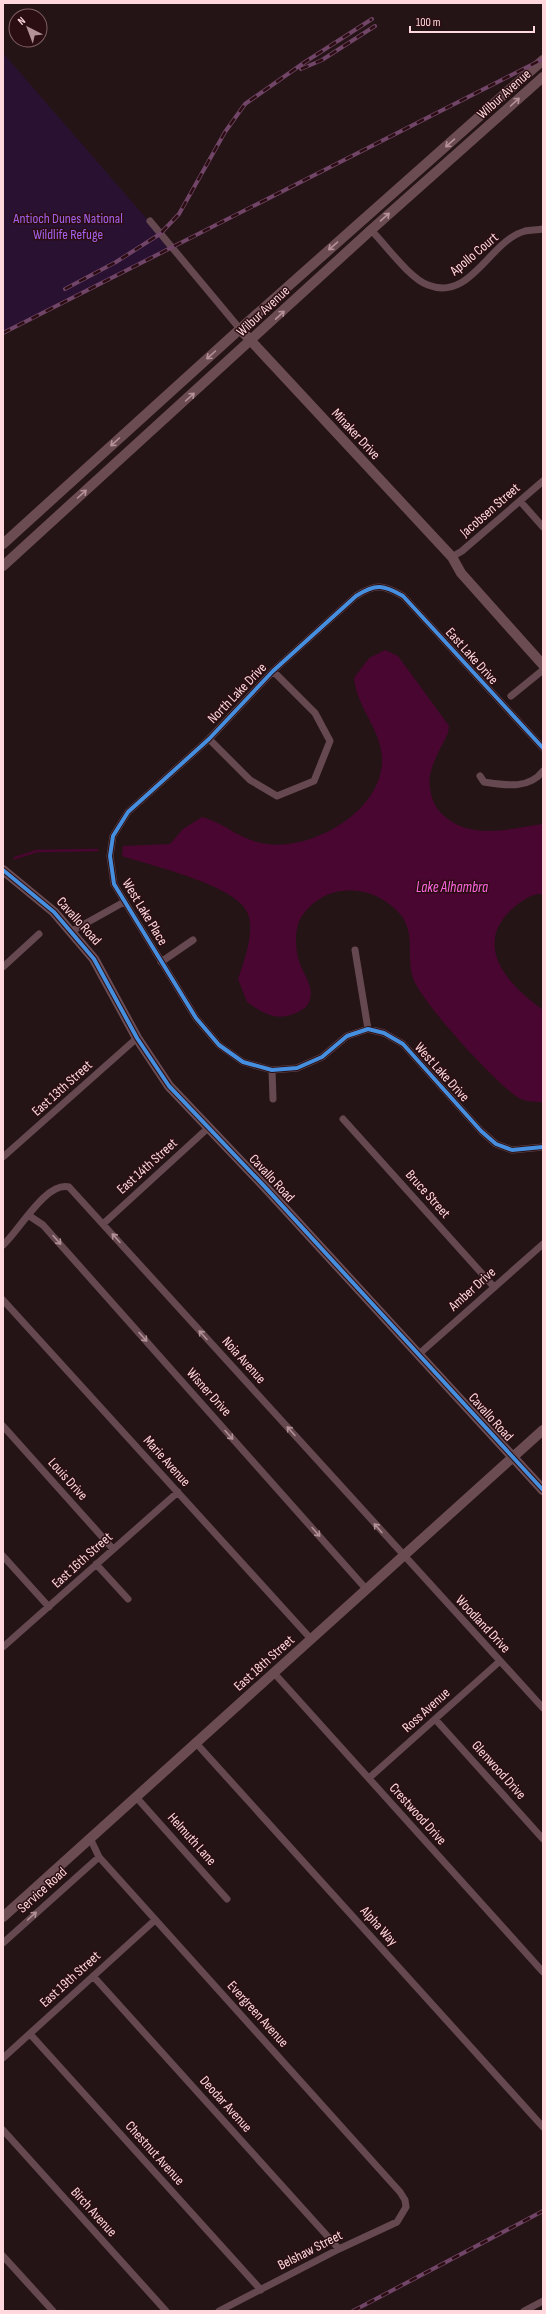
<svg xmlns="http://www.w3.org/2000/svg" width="546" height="2314" font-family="'Sofia Sans Condensed',sans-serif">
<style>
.green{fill:#291132}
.water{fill:#490630}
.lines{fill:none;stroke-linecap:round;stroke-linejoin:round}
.stream{stroke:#490630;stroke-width:2.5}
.street{stroke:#664950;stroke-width:7}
.secondary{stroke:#6c4c53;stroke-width:10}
.rail-casing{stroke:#714567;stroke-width:4}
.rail{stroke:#2b0e11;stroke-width:2.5;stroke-dasharray:8;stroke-linecap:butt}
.cycleway-casing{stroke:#2b0e11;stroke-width:6}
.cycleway{stroke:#468fdf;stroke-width:4}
.oneway{stroke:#b69298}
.oneway2{stroke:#b29097}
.labels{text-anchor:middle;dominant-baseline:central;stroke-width:3;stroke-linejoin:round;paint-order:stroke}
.street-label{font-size:14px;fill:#ffd8de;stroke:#2b0e11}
.park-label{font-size:14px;fill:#a460ed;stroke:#2b0e11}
.water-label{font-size:15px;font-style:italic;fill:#ff66e2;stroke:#2b0e11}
</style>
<rect width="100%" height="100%" fill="#251416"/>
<path class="green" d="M 3,53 L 171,247 L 3,333 Z"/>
<path class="water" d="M 385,650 L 398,656 L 449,726 L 448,733 C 442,746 433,760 430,775 C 428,788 432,805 442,814 C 470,841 508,829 543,824 L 543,894 C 531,893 522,901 513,908 C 471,946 509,986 543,1010 L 543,1102 C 535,1102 527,1102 519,1098 C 497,1085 421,1002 413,978 C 406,957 416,933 400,914 C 373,883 326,881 302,916 C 294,927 295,949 299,961 C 304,977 319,992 305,1008 C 281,1023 268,1017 247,1002 L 238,979 C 244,962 255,932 248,914 C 238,885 151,866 122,856 L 123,846 L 170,844 L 183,829 L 202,817 C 222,822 237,837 257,842 C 305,856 384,813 382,758 C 381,729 356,706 354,678 L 369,658 Z"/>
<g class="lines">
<path class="stream" d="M 15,858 L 37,851 L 97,850"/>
<path class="street" d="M 150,221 L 240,329
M 371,230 C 386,245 409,278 428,285 C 471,302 489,241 525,231 C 530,230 537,230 543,229
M 520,501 L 543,527
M 452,557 L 462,551 L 543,481
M 511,696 L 543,670
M 209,739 L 250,780 L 277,796 L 314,781 L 330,741 L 315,713 L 273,671
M 543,748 L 403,596 C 384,585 376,583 356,596 L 273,671 L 209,739 L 128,812 L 113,836 L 110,856 L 114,884 L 196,1018 L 219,1045 L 243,1062 L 272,1070 L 297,1068 L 322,1057 L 347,1036 L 368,1029 L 384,1033 L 403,1044 L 481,1131 L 496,1144 L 512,1150 L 543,1147
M 480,776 L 484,782 C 504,785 529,790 543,771
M 72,931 L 124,902
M 355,950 L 368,1029
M 161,962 L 193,940
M 3,967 L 39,934
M 272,1070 L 273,1099
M 343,1119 L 494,1287
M 3,1157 L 137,1038
M 28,1215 L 43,1225 L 367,1590
M 103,1224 L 208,1128
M 3,1245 C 19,1231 46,1181 69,1187 L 543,1708
M 3,1300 L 311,1639
M 419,1354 L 543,1244
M 3,1426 L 113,1549
M 3,1556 L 49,1607
M 96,1564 L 128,1599
M 3,1647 L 178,1492
M 274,1673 L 543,1972
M 435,1719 L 543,1839
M 196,1743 L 543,2127
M 369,1778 L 500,1661
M 136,1797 L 227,1899
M 90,1838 L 99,1857 L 400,2192 L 405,2200 L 406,2207 L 397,2222 L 339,2249 L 219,2311
M 3,1943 L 99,1857
M 93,1976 L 339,2249
M 30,2034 L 261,2290
M 3,2058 L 155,1920
M 3,2130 L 166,2311
M 3,2256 L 53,2311
M 524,2311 L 543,2301"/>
<path class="secondary" d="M 240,329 L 452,557 L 461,573 L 543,665
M 3,544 L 240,329 L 543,60
M 3,566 L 371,230 L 543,77
M 3,870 L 54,912 L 94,959 L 137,1038 L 169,1086 L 265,1187 L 543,1490
M 3,1917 L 543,1430"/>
<defs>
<path id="rail" d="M 301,69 L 322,60 L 375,26
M 65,289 L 116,262 L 160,234 L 179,214 L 225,132 L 245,104 L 305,62 L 372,19
M 3,333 L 543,59
M 353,2311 L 543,2211"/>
</defs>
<use href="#rail" class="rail-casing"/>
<use href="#rail" class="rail"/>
<defs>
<path id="cycleway" d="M 543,748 L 403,596 C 384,585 376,583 356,596 L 273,671 L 209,739 L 128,812 L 113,836 L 110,856 L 114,884 L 196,1018 L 219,1045 L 243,1062 L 272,1070 L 297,1068 L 322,1057 L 347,1036 L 368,1029 L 384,1033 L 403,1044 L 481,1131 L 496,1144 L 512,1150 L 543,1147
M 3,870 L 54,912 L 94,959 L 137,1038 L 169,1086 L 265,1187 L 543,1490"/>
</defs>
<use href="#cycleway" class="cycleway-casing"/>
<use href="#cycleway" class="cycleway"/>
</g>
<defs><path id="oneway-shaft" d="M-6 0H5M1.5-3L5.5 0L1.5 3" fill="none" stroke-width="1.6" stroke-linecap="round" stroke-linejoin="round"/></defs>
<g class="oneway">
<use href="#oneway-shaft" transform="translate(515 102) rotate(-42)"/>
<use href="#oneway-shaft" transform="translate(450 143) rotate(139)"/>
<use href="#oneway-shaft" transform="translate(385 217) rotate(-41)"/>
<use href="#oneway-shaft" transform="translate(333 246) rotate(139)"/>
<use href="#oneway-shaft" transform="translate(280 315) rotate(-43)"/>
<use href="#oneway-shaft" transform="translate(211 355) rotate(138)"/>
<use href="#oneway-shaft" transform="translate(190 397) rotate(-42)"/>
<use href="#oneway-shaft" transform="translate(115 442) rotate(138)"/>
<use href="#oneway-shaft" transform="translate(82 494) rotate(-42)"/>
</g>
<g class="oneway2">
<use href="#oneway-shaft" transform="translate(116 1238) rotate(-132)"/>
<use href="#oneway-shaft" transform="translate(57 1240) rotate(48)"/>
<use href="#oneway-shaft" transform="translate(203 1335) rotate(-132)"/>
<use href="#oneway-shaft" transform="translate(143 1337) rotate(48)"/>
<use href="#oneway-shaft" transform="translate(291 1431) rotate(-132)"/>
<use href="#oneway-shaft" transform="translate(229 1435) rotate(48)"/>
<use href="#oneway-shaft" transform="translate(378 1528) rotate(-132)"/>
<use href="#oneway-shaft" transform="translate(316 1532) rotate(48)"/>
<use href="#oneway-shaft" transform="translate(32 1916) rotate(-42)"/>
</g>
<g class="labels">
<g class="street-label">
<text transform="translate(504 94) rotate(-42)">Wilbur Avenue</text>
<text transform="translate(474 254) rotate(-40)">Apollo Court</text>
<text transform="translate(263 311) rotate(-43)">Wilbur Avenue</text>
<text transform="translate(356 434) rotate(47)">Minaker Drive</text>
<text transform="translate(490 510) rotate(-41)">Jacobsen Street</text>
<text transform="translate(472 656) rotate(48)">East Lake Drive</text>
<text transform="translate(237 693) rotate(-46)">North Lake Drive</text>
<text transform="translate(145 912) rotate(59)">West Lake Place</text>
<text transform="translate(79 921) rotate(48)">Cavallo Road</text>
<text transform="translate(442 1072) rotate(48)">West Lake Drive</text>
<text transform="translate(62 1088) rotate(-42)">East 13th Street</text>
<text transform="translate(147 1166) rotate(-42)">East 14th Street</text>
<text transform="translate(272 1178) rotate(47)">Cavallo Road</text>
<text transform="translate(428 1194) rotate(48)">Bruce Street</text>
<text transform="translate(472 1289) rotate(-42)">Amber Drive</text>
<text transform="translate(244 1360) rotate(48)">Noia Avenue</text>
<text transform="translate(209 1392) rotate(48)">Wisner Drive</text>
<text transform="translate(491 1417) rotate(48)">Cavallo Road</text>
<text transform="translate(167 1461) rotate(48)">Marie Avenue</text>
<text transform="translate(68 1479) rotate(48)">Louis Drive</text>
<text transform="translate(82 1560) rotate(-42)">East 16th Street</text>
<text transform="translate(483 1624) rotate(47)">Woodland Drive</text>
<text transform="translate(264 1663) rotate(-42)">East 18th Street</text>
<text transform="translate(426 1710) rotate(-42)">Ross Avenue</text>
<text transform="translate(499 1770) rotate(48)">Glenwood Drive</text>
<text transform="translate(418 1814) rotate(48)">Crestwood Drive</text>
<text transform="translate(192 1839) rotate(48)">Helmuth Lane</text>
<text transform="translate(42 1890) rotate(-42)">Service Road</text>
<text transform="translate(379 1926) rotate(48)">Alpha Way</text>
<text transform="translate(70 1979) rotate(-42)">East 19th Street</text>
<text transform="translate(258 2014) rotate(48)">Evergreen Avenue</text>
<text transform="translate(226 2104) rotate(48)">Deodar Avenue</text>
<text transform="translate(155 2153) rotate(48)">Chestnut Avenue</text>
<text transform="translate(94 2212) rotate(48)">Birch Avenue</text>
<text transform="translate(310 2250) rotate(-27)">Belshaw Street</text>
</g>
<g class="park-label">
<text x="68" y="218">Antioch Dunes National<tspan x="68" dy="16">Wildlife Refuge</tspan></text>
</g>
<g class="water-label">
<text x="452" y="887">Lake Alhambra</text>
</g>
</g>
<rect width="546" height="2314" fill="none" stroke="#ffd8de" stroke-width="8"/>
<g transform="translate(28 28) rotate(318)"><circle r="19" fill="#2b0e11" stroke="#805f63"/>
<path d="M0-3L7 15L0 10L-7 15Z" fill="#b39398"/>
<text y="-6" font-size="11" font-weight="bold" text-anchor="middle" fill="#ffd8de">N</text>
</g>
<path d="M410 26v6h124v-6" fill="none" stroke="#ffd8de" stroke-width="2"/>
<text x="416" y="26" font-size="12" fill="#ffd8de" stroke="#2b0e11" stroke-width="3" paint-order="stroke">100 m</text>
</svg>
